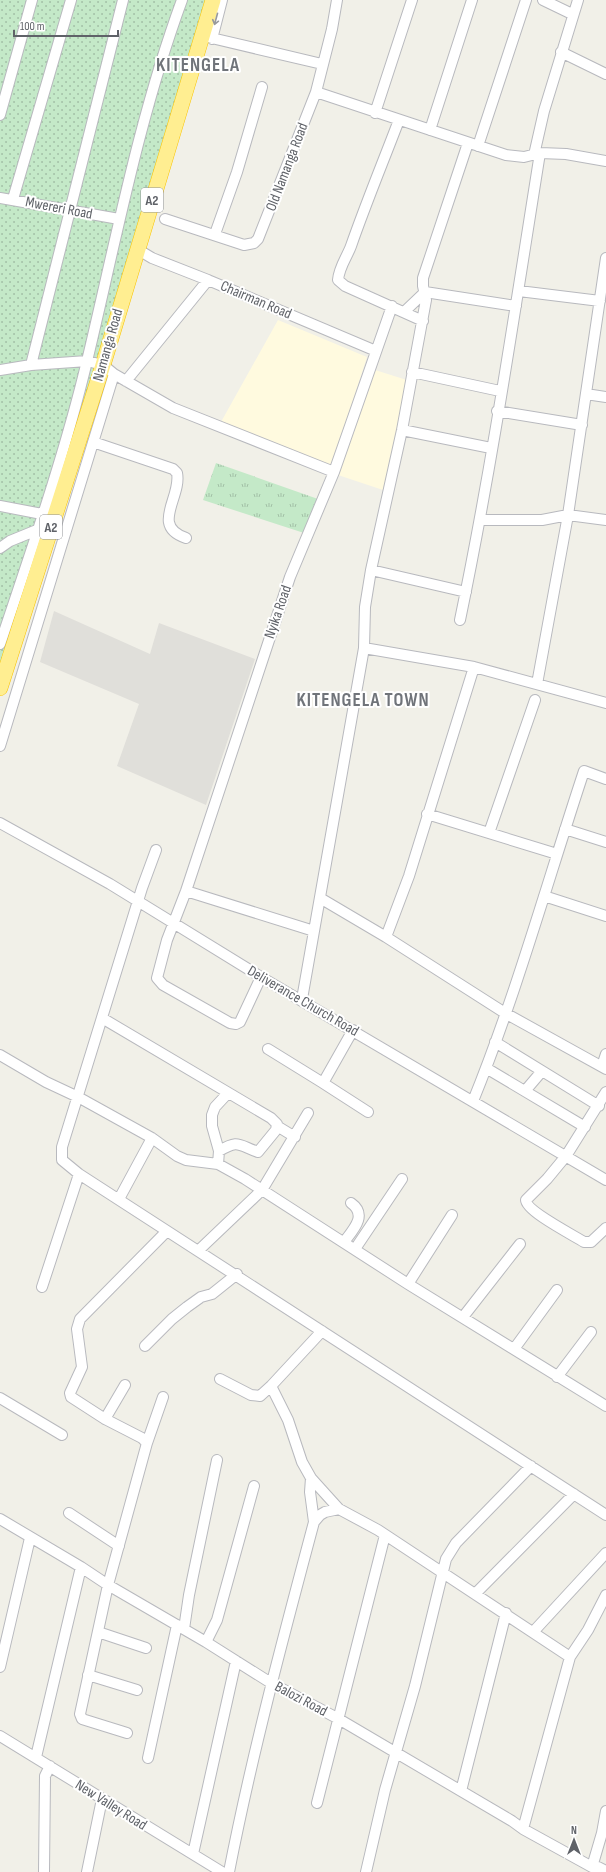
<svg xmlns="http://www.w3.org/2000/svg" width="606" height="1872" font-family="'Sofia Sans Condensed',sans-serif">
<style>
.commercial{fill:#fffadf}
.industrial{fill:#e0dfda}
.grass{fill:url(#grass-tufts)}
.park{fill:url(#park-dots)}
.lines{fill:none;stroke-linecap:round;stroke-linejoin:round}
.minor-casing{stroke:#b8b9be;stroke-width:12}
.highway-casing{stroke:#f9c300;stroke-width:16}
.minor{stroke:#fff;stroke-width:10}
.highway{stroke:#ffee91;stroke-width:15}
.oneway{stroke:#97999d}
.labels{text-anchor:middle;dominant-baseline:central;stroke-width:4;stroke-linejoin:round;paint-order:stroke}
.shield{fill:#fff;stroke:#8f9195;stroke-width:1}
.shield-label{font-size:14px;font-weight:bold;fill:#5f6268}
.street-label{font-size:15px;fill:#5f6268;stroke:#fff}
.district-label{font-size:19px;font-weight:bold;letter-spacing:1px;fill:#70747a;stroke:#fff}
</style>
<defs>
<pattern id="grass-tufts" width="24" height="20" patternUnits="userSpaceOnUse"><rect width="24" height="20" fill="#c4e9c8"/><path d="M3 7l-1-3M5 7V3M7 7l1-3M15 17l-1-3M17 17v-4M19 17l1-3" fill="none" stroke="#a2c0a6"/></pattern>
<pattern id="park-dots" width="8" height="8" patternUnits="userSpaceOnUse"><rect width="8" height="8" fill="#c4e9c8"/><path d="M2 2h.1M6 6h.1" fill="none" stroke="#a2c0a6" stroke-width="1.8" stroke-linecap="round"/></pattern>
</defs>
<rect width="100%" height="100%" fill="#f1f0e8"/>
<path class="commercial" d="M 278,320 L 367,357 L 331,468 L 221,422 Z
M 375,370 L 410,381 L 389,492 L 338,475 Z"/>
<path class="industrial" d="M 54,611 L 150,654 L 159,623 L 255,659 L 206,805 L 117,766 L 139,704 L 40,662 Z"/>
<path class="grass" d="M 216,463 L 318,499 L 304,533 L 203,500 Z"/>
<path class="park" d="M 0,0 L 213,0 L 0,688 Z"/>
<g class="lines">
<defs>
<path id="minor" d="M 543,0 L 572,14
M 203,36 L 322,64
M 212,39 L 222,0
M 561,52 L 606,74
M 316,92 L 506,155 L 524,157 L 540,153
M 375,113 L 412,0
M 0,115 L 32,0
M 399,120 C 383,162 366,203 351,246 C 347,257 339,267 338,280 L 345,286 L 423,321
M 430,130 L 472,0
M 478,146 L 526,0
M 534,155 L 544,111 L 578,0
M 0,198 L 119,219
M 13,199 L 71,0
M 165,219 L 244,245 L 254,243 L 258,239 L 316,92 L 332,29 L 337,0
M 215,234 L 237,172 L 262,87
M 137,249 L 152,258 L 208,280 L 376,351
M 519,291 L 600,301
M 404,312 L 425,292 L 516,306
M 31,365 L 123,0
M 0,370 L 31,365 L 87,361 L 103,365 L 114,374 L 173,408 L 334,472
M 412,372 L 500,391
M 126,381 L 208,280
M 586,394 L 606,397
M 497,411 L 582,425
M 402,430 L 491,448
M 93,442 L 173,469 L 177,473 C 182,497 150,526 186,538
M 0,506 L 42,514
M 481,520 L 542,520 L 568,515 L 606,520
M 0,548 L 10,541 L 37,530
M 371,570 L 466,592
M 460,620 C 492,466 515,309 540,153 L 566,154 L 606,161
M 0,644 C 31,551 64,457 87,361 C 116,240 139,117 182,0
M 364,648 L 474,667 L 606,703
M 537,684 L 568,515 L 606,258
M 0,746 L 114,374
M 427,814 L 557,854
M 0,823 L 110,884 L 261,977 L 606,1180
M 565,829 L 606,842
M 489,833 L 535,700
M 156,850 L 142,888 L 62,1147 L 62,1160 L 79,1174 L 606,1515
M 186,891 L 314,931
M 544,896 L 606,916
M 320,898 L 386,937 L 505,1013 L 606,1069
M 386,937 L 409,876 L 474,667
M 261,977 L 240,1022 L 236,1024 L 230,1023 L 163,985 L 157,978 L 167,940 L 186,891 L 290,577 L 334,472 L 392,306
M 302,999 L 364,648 L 365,607 L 371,570 L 402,430 L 426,300 L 423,286 L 423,278 L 468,143
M 102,1018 L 271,1118 L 277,1124 L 276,1130 L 258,1152 C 238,1145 239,1139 219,1151
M 495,1042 L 599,1106
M 268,1049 L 323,1083 L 353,1030
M 0,1055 L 46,1082 L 78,1097 L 152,1138 L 177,1156 L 186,1160 L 218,1164
M 602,1066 L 606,1054
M 486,1068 L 585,1127
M 323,1083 L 368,1112
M 525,1091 L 542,1071
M 606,1092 L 566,1156 L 547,1179 L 526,1200 C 526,1211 573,1235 584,1242 L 591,1242 L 606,1228
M 228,1093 L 215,1107 L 212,1115 L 212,1126 L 219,1151 L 218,1164 L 245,1179 L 408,1284 L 606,1406
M 473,1101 C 516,995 547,883 583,774 L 584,771 L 606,779
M 277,1126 L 295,1137
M 119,1199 L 152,1138
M 344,1242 C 353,1230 368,1215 351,1203
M 355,1249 L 402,1179
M 199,1250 L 262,1190 L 308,1113
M 408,1284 L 452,1215
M 42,1287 L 79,1174
M 463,1317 L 520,1244
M 145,1346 L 172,1319 L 187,1307 L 201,1297 L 212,1294 L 237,1274
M 514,1349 L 557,1290
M 557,1377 L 591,1332
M 220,1379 L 251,1395 L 260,1396 L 271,1386 L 322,1331
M 271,1386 L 288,1420 L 302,1462 L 311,1478 L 339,1509
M 0,1398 L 62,1435
M 105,1419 L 125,1385
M 147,1443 L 163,1397
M 311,1478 L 310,1492 L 314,1522
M 69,1513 L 119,1546
M 0,1519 L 81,1567 L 108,1585 L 206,1642 L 271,1683 L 337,1718 L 512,1821 L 523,1829 L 592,1867 L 598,1867 L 606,1871
M 475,1594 L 574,1494
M 184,1629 L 189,1595 L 217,1460
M 534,1631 L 606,1553
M 98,1632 L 146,1648
M 206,1642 L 217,1620 L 254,1486
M 0,1667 L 30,1538
M 88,1675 L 137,1690
M 127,1733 L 82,1719 L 80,1714 L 108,1585 L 147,1443 L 142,1438 L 105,1419 L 71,1397 L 70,1393 L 82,1367 L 77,1329 L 80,1319 L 167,1231
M 0,1736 L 222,1872
M 36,1757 L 81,1567
M 148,1758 L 177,1625
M 461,1791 L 506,1613
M 317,1803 L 385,1535
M 523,1829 L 570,1657 L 588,1630 L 606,1595
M 193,1854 L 236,1661
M 592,1867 L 602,1833 L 606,1811
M 44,1872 L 45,1776 L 50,1766
M 87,1872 L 102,1799
M 229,1872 C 252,1754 283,1638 314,1522 L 320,1515 L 325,1512 L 339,1509 L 378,1530 L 570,1657
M 366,1872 L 385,1790 L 415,1686 L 446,1559 L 456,1543 L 531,1466"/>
<path id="highway" d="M 0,688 L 103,365 L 213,0"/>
</defs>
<use href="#minor" class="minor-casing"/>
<use href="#highway" class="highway-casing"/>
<use href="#minor" class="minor"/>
<use href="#highway" class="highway"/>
</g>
<defs><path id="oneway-shaft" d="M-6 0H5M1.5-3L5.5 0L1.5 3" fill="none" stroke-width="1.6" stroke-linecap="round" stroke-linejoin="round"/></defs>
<use class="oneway" href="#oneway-shaft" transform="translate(216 19) rotate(105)"/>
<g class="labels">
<g class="shield">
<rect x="141" y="188" width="22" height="24" rx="3"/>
<rect x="40" y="515" width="22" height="24" rx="3"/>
</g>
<g class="shield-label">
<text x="152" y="200">A2</text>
<text x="51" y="527">A2</text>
</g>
<g class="street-label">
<text transform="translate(287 167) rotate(-69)">Old Namanga Road</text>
<text transform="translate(59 208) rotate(11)">Mwereri Road</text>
<text transform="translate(256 300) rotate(23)">Chairman Road</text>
<text transform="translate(108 345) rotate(-74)">Namanga Road</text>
<text transform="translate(278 612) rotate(-71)">Nyika Road</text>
<text transform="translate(303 1001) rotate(30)">Deliverance Church Road</text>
<text transform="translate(301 1699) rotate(28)">Balozi Road</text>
<text transform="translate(111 1805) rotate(32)">New Valley Road</text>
</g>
<g class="district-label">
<text x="198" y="65">KITENGELA</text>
<text x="363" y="700">KITENGELA TOWN</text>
</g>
</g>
<g transform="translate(574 1840)" stroke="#ffffff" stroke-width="3" paint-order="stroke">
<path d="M0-3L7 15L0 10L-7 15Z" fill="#5f6268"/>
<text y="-6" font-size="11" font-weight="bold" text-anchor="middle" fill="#5f6268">N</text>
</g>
<path d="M14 30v6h104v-6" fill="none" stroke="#5f6268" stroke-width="2"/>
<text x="20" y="30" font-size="12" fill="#5f6268" stroke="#ffffff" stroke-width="3" paint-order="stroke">100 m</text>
</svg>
